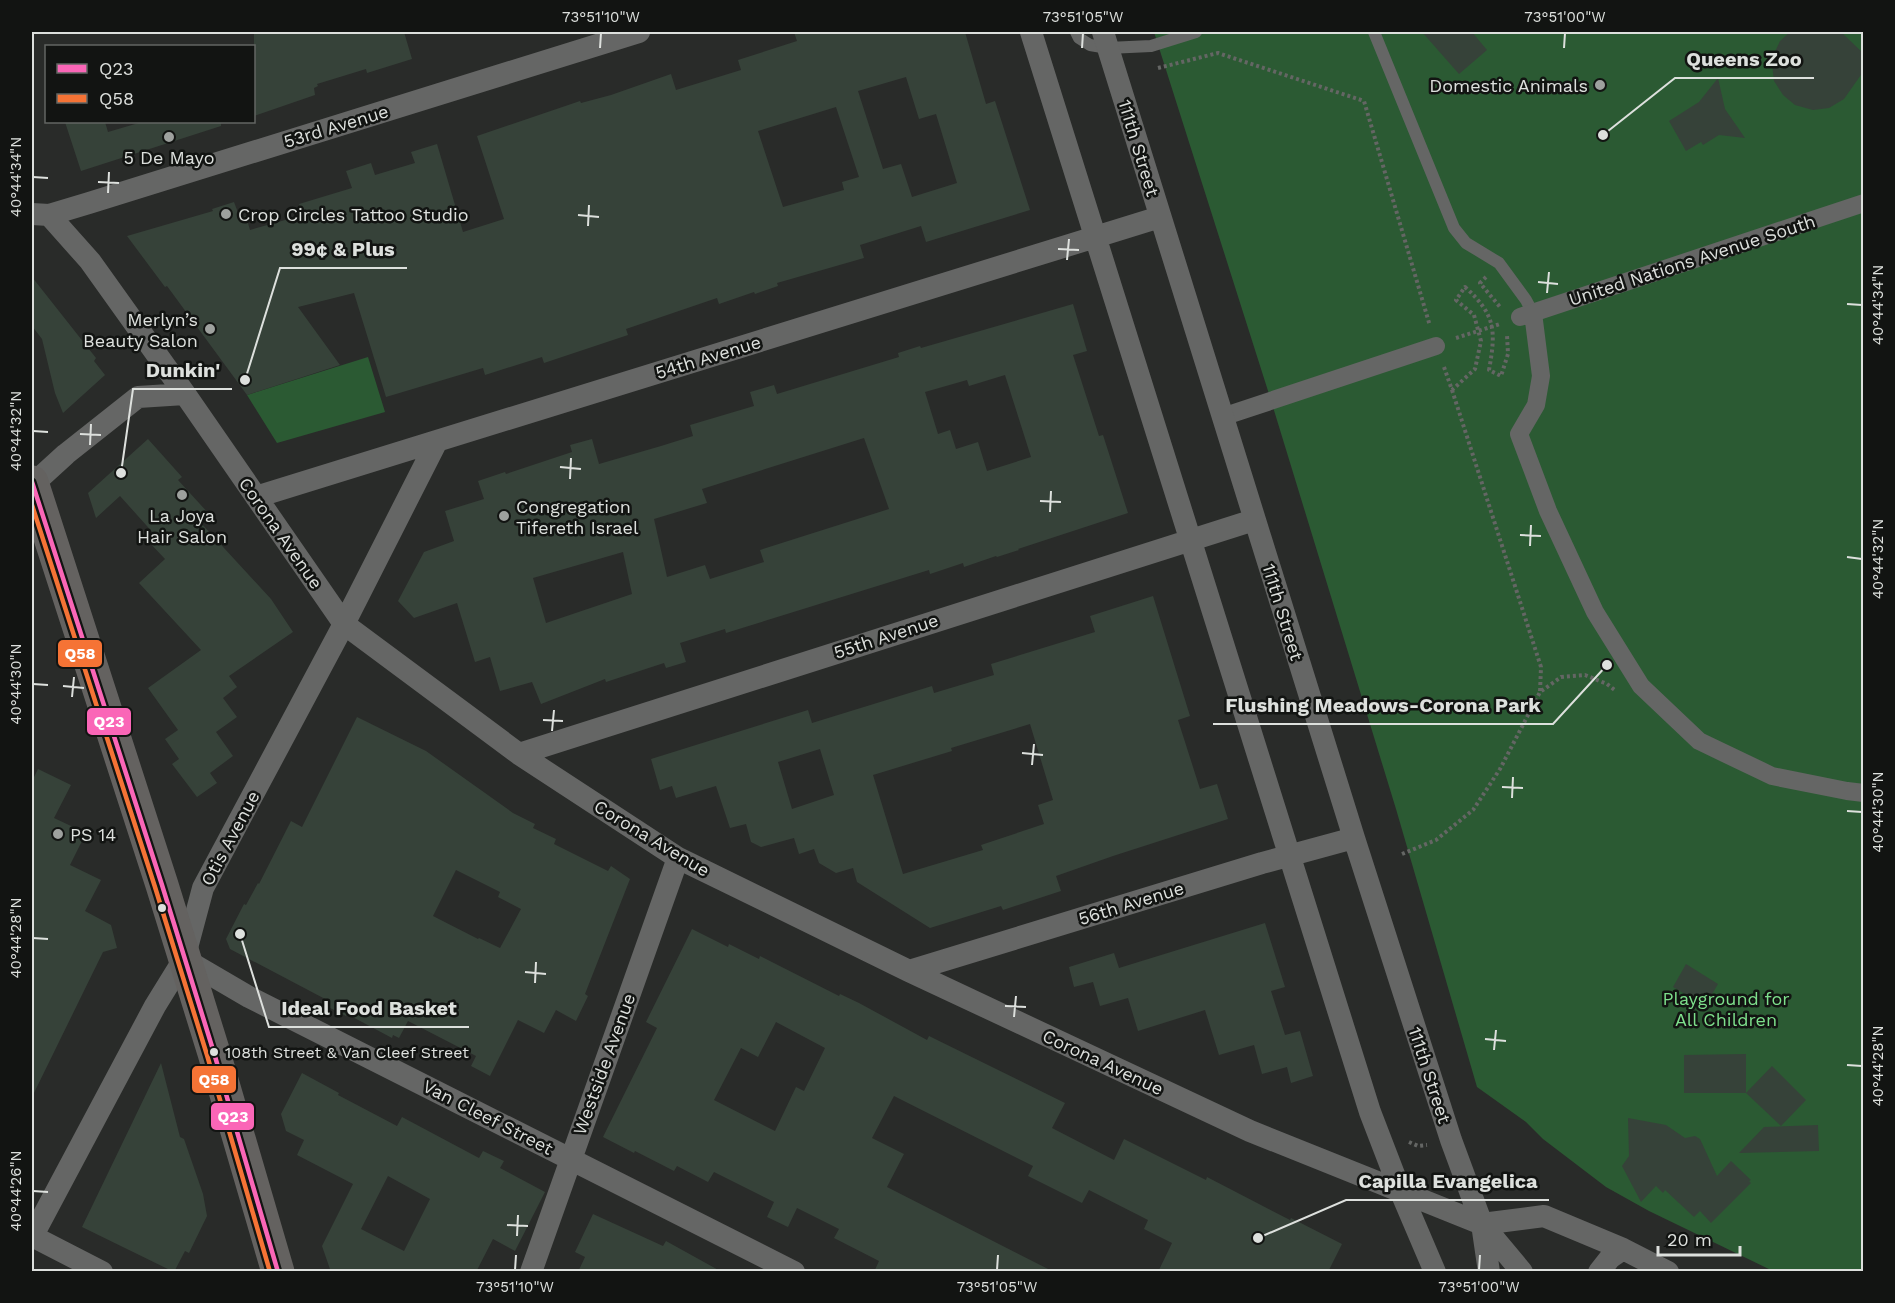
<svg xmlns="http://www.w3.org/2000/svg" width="1895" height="1303" font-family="'Work Sans',sans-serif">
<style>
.green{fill:#2b5a33}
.building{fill:#364239;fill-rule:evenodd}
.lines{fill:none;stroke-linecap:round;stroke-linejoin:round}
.path{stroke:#646664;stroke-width:4;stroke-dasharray:3 3;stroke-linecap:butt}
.service{stroke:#656665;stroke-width:12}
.pedestrian{stroke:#656665;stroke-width:18}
.minor{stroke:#656665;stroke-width:22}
.secondary{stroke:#646260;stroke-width:33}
.bus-1-casing{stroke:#121412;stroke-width:9}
.bus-2-casing{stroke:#121412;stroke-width:9}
.bus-1{stroke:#fa66b7;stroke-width:4.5}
.bus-2{stroke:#f57335;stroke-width:4.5}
.ticks{fill:none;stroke:#dde0dd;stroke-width:2}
.poi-dot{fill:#9ea19e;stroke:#121412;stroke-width:2}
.bus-dot{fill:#dde0dd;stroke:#121412;stroke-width:2}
.labels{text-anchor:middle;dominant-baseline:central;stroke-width:5;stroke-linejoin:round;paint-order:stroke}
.bus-label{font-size:16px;fill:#dde0dd;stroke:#121412;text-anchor:start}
.poi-label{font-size:18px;fill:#dde0dd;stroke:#121412;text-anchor:start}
.street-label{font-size:18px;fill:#dde0dd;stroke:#121412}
.park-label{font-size:18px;fill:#7ee08c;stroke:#121412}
.leader{fill:none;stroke:#dde0dd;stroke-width:2}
.callout-dot{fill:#dde0dd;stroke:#121412;stroke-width:2}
.callout-label{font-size:20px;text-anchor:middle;font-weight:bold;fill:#dde0dd;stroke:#121412;stroke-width:5;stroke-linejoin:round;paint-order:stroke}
.line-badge{stroke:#121412;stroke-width:2}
.badge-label{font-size:16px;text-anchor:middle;font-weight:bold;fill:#fff}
.neatline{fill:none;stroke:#dde0dd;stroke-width:2}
.ticks-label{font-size:15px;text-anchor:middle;fill:#dde0dd}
</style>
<rect width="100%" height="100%" fill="#292b29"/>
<path class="green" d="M 1154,32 L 1863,32 L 1863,1271 L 1773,1271 L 1649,1211 L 1606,1187 L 1543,1139 L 1526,1122 L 1477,1087 L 1396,809 L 1269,394 Z
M 368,357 L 385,412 L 277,443 L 247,395 Z"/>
<path class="building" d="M 254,32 L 404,32 L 412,59 L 367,73 L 366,69 L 317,84 L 318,86 L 314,88 L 315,95 L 254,116 Z
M 794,32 L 965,32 L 986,104 L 995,101 L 1030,210 L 926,242 L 921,226 L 860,245 L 864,258 L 777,283 L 778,286 L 755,294 L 754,292 L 719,304 L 717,298 L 626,329 L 628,335 L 544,363 L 542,357 L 485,375 L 483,368 L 386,397 L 354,293 L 298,307 L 340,365 L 247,395 L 167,286 L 165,287 L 127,236 L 213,211 L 212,209 L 234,202 L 240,218 L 246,216 L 250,230 L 303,215 L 299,204 L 352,188 L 346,171 L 371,163 L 375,175 L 415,163 L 411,152 L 437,144 L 463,232 L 504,219 L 477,136 L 580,101 L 581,103 L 611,95 L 671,74 L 676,90 L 741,70 L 738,60 L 797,41 ZM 906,77 L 919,119 L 936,114 L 957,183 L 912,197 L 901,164 L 883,169 L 858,91 ZM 836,107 L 859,177 L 842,182 L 844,190 L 783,207 L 758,131 Z
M 1422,32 L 1472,32 L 1487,50 L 1459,74 Z
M 1790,32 L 1841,32 L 1863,53 L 1863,72 L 1844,99 L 1829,108 L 1813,110 L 1795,105 L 1783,95 L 1774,81 L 1772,64 L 1773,56 L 1780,41 Z
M 1718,78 L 1725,109 L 1745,138 L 1719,135 L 1703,145 L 1701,142 L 1686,151 L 1669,121 L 1699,102 Z
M 65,122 L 105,122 L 108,132 L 142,122 L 221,122 L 221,126 L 81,171 Z
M 32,277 L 96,358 L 94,361 L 105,375 L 63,413 L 55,393 L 42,339 L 32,326 Z
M 1073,304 L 1087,351 L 1073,355 L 1099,436 L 1103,435 L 1128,513 L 1018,549 L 1019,550 L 997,557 L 996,556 L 964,567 L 963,563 L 930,574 L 929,570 L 726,633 L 725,629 L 680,643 L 686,662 L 666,668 L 664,663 L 606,682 L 605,679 L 541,704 L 532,682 L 500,691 L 490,657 L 475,662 L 457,603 L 414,618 L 398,601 L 424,552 L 454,541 L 445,511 L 484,499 L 478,481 L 505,472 L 506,474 L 572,452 L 570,445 L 592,439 L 599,464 L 661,446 L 693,436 L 690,425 L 754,406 L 750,392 L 774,385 L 777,394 L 899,357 L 898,353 L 920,346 L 921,348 ZM 1005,375 L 1031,457 L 987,471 L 978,442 L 956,449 L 950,430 L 938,434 L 925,392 L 967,380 L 969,386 ZM 864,438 L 889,509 L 760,550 L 764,562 L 710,579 L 705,565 L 667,577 L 654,519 L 707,503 L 702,489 ZM 623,552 L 632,594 L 546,623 L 533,578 Z
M 148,439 L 182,477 L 178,480 L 210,515 L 201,523 L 271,599 L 293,632 L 229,676 L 237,687 L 223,698 L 237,717 L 216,732 L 233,756 L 210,773 L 217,783 L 197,797 L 172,764 L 179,759 L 165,739 L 178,730 L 148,688 L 201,650 L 139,583 L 165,559 L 148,541 L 155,535 L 120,496 L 96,518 L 88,493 Z
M 1153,596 L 1190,716 L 1178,720 L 1200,789 L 1217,784 L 1228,819 L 1113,856 L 1056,876 L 1061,891 L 1003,910 L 1001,906 L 930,928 L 857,882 L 853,868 L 836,873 L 819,863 L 814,849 L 799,854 L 794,838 L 761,847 L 751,842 L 746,824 L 730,828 L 716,786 L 676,798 L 672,786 L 660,790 L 651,759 L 808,710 L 812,723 L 932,686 L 934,693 L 994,675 L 991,664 L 1095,632 L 1090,616 ZM 1030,724 L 1053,800 L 1038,805 L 1044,824 L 981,845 L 983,850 L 903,874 L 873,775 L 952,751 L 951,748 ZM 820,749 L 834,795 L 792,809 L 778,762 Z
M 357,717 L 426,751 L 513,813 L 535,824 L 533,828 L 556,839 L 554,844 L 608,871 L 611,866 L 630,879 L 585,994 L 588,996 L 576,1021 L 556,1010 L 544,1033 L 518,1020 L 490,1076 L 471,1066 L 476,1056 L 408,1021 L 399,1038 L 393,1035 L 392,1038 L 347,1014 L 346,1016 L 324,1005 L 327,1000 L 230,949 L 226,939 L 244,904 L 246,905 L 258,883 L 259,884 L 291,821 L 302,827 ZM 456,870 L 500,892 L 498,897 L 521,909 L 500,948 L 479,938 L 478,939 L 433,916 Z
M 38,769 L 71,785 L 54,818 L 86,833 L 70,865 L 101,880 L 85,911 L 111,925 L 117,948 L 103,952 L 32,1097 L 32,781 Z
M 1265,923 L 1285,987 L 1271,991 L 1285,1035 L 1300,1031 L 1313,1076 L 1291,1083 L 1287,1067 L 1262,1074 L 1254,1045 L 1219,1055 L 1205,1010 L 1138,1031 L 1128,998 L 1100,1006 L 1093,982 L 1074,987 L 1069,967 L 1114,953 L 1119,968 Z
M 692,929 L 728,947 L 729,944 L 759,959 L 760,956 L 839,996 L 840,994 L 859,1003 L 927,1040 L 929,1036 L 1065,1103 L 1052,1128 L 1114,1160 L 1124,1139 L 1206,1180 L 1207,1177 L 1290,1220 L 1291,1218 L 1342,1244 L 1328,1272 L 1158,1272 L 1172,1243 L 1144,1229 L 1148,1220 L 1089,1190 L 1082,1203 L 1028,1176 L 1033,1166 L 894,1096 L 872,1138 L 904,1154 L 887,1187 L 1054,1272 L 874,1272 L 879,1261 L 834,1238 L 839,1229 L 797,1208 L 788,1227 L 767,1217 L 774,1202 L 714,1172 L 708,1182 L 677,1166 L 674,1171 L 635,1151 L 634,1153 L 603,1137 L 657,1028 L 646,1022 ZM 776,1022 L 825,1048 L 804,1091 L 796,1087 L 775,1131 L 714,1100 L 741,1048 L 758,1057 Z
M 1686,964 L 1718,984 L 1705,1006 L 1673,987 Z
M 1746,1054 L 1746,1093 L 1684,1093 L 1684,1055 Z
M 161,1063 L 180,1137 L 184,1139 L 203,1194 L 207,1216 L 189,1253 L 185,1251 L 174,1272 L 82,1227 Z
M 1772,1066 L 1806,1100 L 1781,1126 L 1746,1093 Z
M 302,1073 L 339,1093 L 338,1095 L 397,1126 L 402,1117 L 479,1158 L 483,1151 L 504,1161 L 500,1168 L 545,1192 L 515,1251 L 493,1239 L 476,1272 L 331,1272 L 322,1246 L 353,1184 L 297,1155 L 304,1140 L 286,1131 L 281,1114 ZM 388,1176 L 430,1199 L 404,1251 L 361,1229 Z
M 1628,1118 L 1666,1125 L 1685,1138 L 1695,1136 L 1700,1139 L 1717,1176 L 1731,1161 L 1751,1180 L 1749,1181 L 1751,1183 L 1711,1223 L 1700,1211 L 1694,1217 L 1665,1190 L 1663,1193 L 1656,1186 L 1641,1202 L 1622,1166 L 1629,1156 Z
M 1818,1125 L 1819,1151 L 1739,1153 L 1764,1127 Z
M 593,1214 L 663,1246 L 666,1241 L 722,1272 L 578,1272 L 585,1257 L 575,1252 Z"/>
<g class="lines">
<path class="path" d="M 1158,68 L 1218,53 L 1364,101 L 1430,326
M 1862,82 L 1864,83
M 1486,277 L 1480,283 L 1500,307
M 1456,338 L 1500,324
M 1444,367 L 1452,390 L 1475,369 L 1481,341 L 1474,315 L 1456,300 L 1465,287 C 1496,315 1496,331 1489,370 L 1501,376 L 1508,354 L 1507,335
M 1452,390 L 1541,667 L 1540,692
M 1402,854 L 1436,840 L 1473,810 L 1500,769 L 1540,692 L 1561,677 L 1585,675 L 1607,684 L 1616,691
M 1409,1142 L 1418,1146 L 1427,1145"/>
<path class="service" d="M 1076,32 L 1079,38 L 1090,45 L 1108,48 L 1151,46 L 1196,32
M 1374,32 L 1454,228 L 1466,243 L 1499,263 L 1526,300 L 1533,313"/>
<path class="pedestrian" d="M 1533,313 L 1541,376 L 1536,405 L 1519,434 L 1548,511 L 1595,612 L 1641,686 L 1699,741 L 1772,776 L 1847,791 L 1864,793
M 1520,317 L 1864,203
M 1222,417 L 1436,346"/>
<path class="minor" d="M 1031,32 L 1370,1112 L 1400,1190 L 1435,1272
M 1103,32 L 1354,838 L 1451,1140 L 1482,1224 L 1489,1272
M 32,214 L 49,215 L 89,203 L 639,32
M 49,215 L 90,261 L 185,394 L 344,624 L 519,754 L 678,858 L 909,971 L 1250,1131 L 1482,1224 L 1522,1272
M 32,485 L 66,454 L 138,397 L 185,394
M 256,497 L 1160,217
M 519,754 L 1254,520
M 184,959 L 249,997 L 794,1272
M 909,971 L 1262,863 L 1354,838
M 1482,1224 L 1544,1216 L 1623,1249 L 1668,1272
M 32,1236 L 102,1272
M 32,1237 L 155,1006 L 184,959 L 203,888 L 344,624 L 437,441
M 531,1272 L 678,858
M 1599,1272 L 1610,1258 L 1623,1249"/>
<path class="secondary" d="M 32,482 L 162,885 L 214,1053 L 278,1272"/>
<defs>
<path id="bus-1" d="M 32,482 L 162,885 L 214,1053 L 278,1272"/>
<path id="bus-2" d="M 32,505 L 155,887 L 207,1055 L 270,1272"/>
</defs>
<use href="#bus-1" class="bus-1-casing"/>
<use href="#bus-2" class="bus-2-casing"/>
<use href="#bus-1" class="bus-1"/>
<use href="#bus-2" class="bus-2"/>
</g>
<path class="ticks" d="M 600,48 L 601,33M 1082,48 L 1083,33M 1564,48 L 1565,33M 33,177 L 48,178M 98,182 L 119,183M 108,193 L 109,172M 578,215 L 599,217M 588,226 L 589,205M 1058,249 L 1079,250M 1067,260 L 1069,239M 1538,282 L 1558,284M 1547,293 L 1549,272M 1847,304 L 1862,305M 33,431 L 48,432M 80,434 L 101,435M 90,445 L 91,424M 560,467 L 581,469M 570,479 L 571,458M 1040,501 L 1061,502M 1050,512 L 1051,491M 1520,535 L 1541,536M 1530,546 L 1531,525M 1847,557 L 1862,559M 33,684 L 48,685M 63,686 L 84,688M 72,697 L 74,677M 543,720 L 563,721M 552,731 L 554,710M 1022,753 L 1043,755M 1032,765 L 1034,744M 1502,787 L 1523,788M 1512,798 L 1513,777M 1847,811 L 1862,812M 33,938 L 48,939M 525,972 L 546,974M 535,983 L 536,962M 1005,1006 L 1026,1007M 1014,1017 L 1016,996M 1485,1039 L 1506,1041M 1494,1050 L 1496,1030M 1847,1065 L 1862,1066M 33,1191 L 48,1192M 507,1225 L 528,1226M 517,1236 L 518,1215M 515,1270 L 516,1255M 997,1270 L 998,1255M 1479,1270 L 1480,1255"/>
<g class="poi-dot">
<circle cx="1600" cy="85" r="6"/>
<circle cx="169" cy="137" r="6"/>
<circle cx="226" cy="214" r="6"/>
<circle cx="210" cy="329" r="6"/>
<circle cx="182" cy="495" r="6"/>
<circle cx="504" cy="516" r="6"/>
<circle cx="58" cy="834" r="6"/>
</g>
<g class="bus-dot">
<circle cx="162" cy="908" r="5"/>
<circle cx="214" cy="1052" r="5"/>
</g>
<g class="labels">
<g class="bus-label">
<text x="225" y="1052">108th Street &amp; Van Cleef Street</text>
</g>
<g class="poi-label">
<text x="1588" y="85" text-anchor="end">Domestic Animals</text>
<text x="169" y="157" text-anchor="middle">5 De Mayo</text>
<text x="238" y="214">Crop Circles Tattoo Studio</text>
<text x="198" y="319" text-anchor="end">Merlyn’s<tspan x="198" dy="21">Beauty Salon</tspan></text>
<text x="516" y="506">Congregation<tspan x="516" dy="21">Tifereth Israel</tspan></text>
<text x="182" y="515" text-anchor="middle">La Joya<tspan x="182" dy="21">Hair Salon</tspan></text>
<text x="70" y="834">PS 14</text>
</g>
<g class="street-label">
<text transform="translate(336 126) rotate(-17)">53rd Avenue</text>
<text transform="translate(1139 148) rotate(73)">111th Street</text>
<text transform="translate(1692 260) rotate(-18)">United Nations Avenue South</text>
<text transform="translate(708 357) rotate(-17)">54th Avenue</text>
<text transform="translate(281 533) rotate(55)">Corona Avenue</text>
<text transform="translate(1283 612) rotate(73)">111th Street</text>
<text transform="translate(886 636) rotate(-18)">55th Avenue</text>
<text transform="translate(230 838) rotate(-62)">Otis Avenue</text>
<text transform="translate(652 838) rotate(31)">Corona Avenue</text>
<text transform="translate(1131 903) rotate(-17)">56th Avenue</text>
<text transform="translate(1103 1062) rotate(25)">Corona Avenue</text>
<text transform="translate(604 1064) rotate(-70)">Westside Avenue</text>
<text transform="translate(1430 1075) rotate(72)">111th Street</text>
<text transform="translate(488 1117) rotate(27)">Van Cleef Street</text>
</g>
<g class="park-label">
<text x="1726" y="998">Playground for<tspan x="1726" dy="21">All Children</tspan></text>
</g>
</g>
<path class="leader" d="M1603 135L1675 78H1814M245 380L280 268H407M121 473L133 389H232M1607 665L1553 724H1213M240 934L269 1027H469M1258 1238L1346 1200H1549"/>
<g class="callout-dot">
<circle cx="1603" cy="135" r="6"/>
<circle cx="245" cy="380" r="6"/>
<circle cx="121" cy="473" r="6"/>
<circle cx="1607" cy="665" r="6"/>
<circle cx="240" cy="934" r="6"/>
<circle cx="1258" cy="1238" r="6"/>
</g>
<g class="callout-label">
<text x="1744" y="66">Queens Zoo</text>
<text x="343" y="256">99¢ &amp; Plus</text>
<text x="183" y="377">Dunkin'</text>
<text x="1383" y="712">Flushing Meadows-Corona Park</text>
<text x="369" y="1015">Ideal Food Basket</text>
<text x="1448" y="1188">Capilla Evangelica</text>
</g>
<g class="line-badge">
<rect x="57" y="639" width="46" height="29" rx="6" fill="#f57335"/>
<rect x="86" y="707" width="46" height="29" rx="6" fill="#fa66b7"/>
<rect x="191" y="1065" width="46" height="29" rx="6" fill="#f57335"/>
<rect x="210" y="1102" width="45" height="29" rx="6" fill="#fa66b7"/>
</g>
<g class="badge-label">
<text x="80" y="659">Q58</text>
<text x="109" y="727">Q23</text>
<text x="214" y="1085">Q58</text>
<text x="233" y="1122">Q23</text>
</g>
<rect width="1895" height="1303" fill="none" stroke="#121412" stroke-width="66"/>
<rect x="45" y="45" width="210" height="78" fill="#121412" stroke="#636663" stroke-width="1.5"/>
<rect x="57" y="64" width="30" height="9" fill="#fa66b7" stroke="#636663" stroke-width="1.5"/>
<text x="99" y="75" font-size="18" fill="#dde0dd">Q23</text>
<rect x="57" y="94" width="30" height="9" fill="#f57335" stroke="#636663" stroke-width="1.5"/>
<text x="99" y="105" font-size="18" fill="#dde0dd">Q58</text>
<path d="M1658 1246v9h82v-9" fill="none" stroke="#dde0dd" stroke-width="3"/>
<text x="1667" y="1246" font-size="18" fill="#dde0dd" stroke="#121412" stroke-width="4.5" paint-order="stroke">20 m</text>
<rect x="33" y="33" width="1829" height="1237" class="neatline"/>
<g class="ticks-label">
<text x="601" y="22">73°51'10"W</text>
<text x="1083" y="22">73°51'05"W</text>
<text x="1565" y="22">73°51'00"W</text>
<text transform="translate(16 177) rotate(-90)" y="5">40°44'34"N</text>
<text transform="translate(1878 305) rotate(-90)" y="5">40°44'34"N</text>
<text transform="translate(16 431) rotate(-90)" y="5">40°44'32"N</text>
<text transform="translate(1878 559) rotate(-90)" y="5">40°44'32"N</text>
<text transform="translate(16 684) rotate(-90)" y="5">40°44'30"N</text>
<text transform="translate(1878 812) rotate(-90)" y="5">40°44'30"N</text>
<text transform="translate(16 938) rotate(-90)" y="5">40°44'28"N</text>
<text transform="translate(1878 1066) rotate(-90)" y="5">40°44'28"N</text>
<text transform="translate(16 1191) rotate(-90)" y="5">40°44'26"N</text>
<text x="515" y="1292">73°51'10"W</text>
<text x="997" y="1292">73°51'05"W</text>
<text x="1479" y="1292">73°51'00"W</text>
</g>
</svg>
